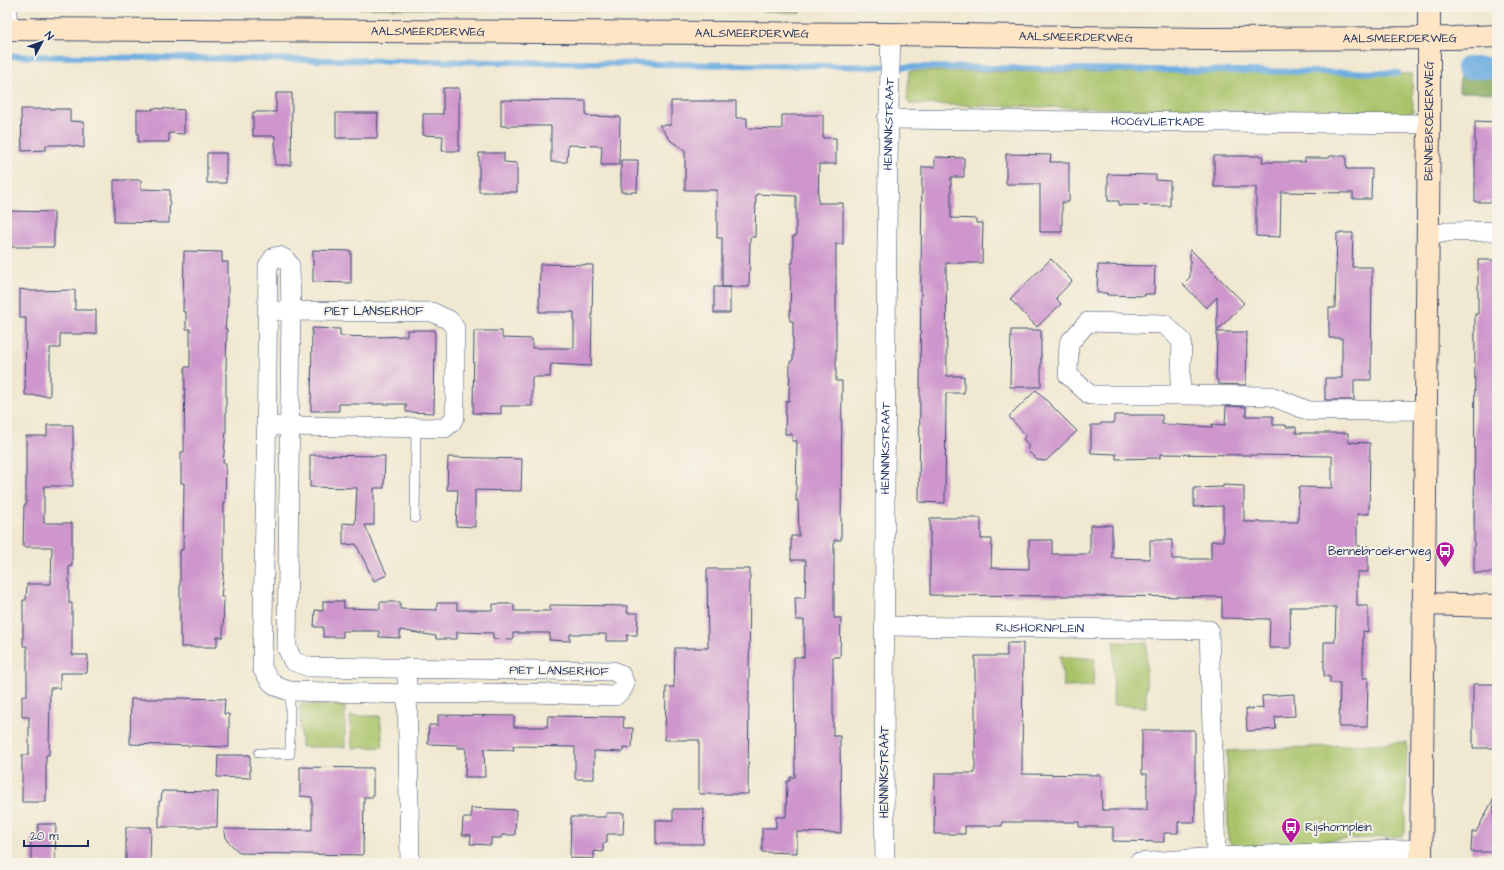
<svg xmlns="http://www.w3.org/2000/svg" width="1504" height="870" font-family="'Architects Daughter',sans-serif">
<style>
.green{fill:#a9c369;stroke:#627964}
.forest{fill:#86a95d;stroke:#506c5e}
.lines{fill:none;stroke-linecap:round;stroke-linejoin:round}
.stream{stroke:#6eade1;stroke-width:6}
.canal{stroke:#6eade1;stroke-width:22}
.building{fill:#ce96cc}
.lane-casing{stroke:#3b4b6f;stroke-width:10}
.street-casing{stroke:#3b4b6f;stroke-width:20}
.secondary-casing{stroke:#3b4b6f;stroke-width:24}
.lane{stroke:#fff;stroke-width:9}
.street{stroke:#fff;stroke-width:19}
.secondary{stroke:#fee5c5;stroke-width:22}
.labels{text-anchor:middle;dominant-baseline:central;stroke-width:4;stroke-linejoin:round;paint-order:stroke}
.street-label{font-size:12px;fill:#1b2f5e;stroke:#f7f3e8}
.poi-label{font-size:12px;fill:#1b2f5e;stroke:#f7f3e8;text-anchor:end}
</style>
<rect width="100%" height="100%" fill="#f7f3e8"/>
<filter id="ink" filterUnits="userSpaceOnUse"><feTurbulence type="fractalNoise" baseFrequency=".025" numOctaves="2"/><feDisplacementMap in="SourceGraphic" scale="8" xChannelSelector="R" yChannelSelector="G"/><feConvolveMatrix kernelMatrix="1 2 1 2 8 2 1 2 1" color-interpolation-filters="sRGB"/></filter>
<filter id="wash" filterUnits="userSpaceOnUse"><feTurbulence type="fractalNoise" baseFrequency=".012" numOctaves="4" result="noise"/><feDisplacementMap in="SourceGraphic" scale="16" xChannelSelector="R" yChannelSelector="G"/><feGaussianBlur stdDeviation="0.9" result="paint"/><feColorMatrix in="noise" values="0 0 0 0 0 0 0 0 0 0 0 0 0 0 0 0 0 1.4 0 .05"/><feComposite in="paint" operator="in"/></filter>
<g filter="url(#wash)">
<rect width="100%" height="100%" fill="#f0e8d0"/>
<path class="green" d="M 249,7 L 801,7 L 801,13 L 731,9 L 515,10 Z
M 1268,7 L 1316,7 L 1315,11 L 1269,11 Z
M 911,71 L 1412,74 L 1413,112 L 1404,115 L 1352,114 L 910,104 L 907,101 L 909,73 Z
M 1114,642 L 1147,643 L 1146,707 L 1113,705 Z
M 1060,656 L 1095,659 L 1093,686 L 1064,687 Z
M 300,704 L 345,706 L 345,747 L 301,747 Z
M 350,716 L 380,716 L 383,747 L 352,748 Z
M 1407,742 L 1405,833 L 1401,836 L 1234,847 L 1228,840 L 1227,751 Z"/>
<path class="forest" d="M 1460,67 L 1497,67 L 1497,93 L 1459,92 Z"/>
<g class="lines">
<path class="stream" d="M 7,56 L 1398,73"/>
<path class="canal" d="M 1467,68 L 1497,68"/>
</g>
<g id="blocks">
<path class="building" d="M 443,88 L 459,88 L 459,151 L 442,151 L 443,136 L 423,135 L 423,114 L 443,114 Z
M 276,93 L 292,93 L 291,165 L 275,165 L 275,136 L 253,136 L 253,112 L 276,112 Z
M 501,100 L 586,101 L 586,116 L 620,117 L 619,165 L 601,165 L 602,146 L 568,145 L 567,162 L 551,162 L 551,126 L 501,126 Z
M 671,101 L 736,101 L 736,118 L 747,118 L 747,128 L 782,129 L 782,115 L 823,115 L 823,138 L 836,138 L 836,164 L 819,164 L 818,203 L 843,203 L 843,244 L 836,244 L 836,381 L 842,381 L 841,540 L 834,540 L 834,618 L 841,618 L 840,657 L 833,657 L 833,736 L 840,736 L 841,833 L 797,832 L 797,853 L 762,852 L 762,828 L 776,828 L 776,817 L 786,817 L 787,781 L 790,781 L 790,777 L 795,777 L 794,657 L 804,657 L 804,620 L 796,620 L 795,598 L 805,598 L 806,560 L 791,560 L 791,536 L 799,536 L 798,501 L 796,501 L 797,441 L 792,441 L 792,434 L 785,434 L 786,401 L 789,401 L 790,362 L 793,360 L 793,321 L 790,321 L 791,263 L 793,263 L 793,236 L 796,236 L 796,196 L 756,194 L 755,237 L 750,237 L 749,287 L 722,287 L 722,238 L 717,238 L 717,190 L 685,190 L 685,150 L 671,141 L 659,125 L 671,125 Z
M 152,108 L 184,110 L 184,134 L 169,133 L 169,142 L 138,142 L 138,133 L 137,133 L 137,110 L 153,110 Z
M 21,109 L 70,109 L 70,121 L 84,122 L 84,148 L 69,145 L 46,145 L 46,150 L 22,151 Z
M 336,113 L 378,113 L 377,138 L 336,138 Z
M 1475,121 L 1497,122 L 1497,202 L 1475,202 Z
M 207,153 L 226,153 L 226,183 L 207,183 Z
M 479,153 L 504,153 L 504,162 L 517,163 L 517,192 L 479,192 Z
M 1006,154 L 1051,155 L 1050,162 L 1069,162 L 1069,202 L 1062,202 L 1062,232 L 1040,232 L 1040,184 L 1006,184 Z
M 1214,156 L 1263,156 L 1262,162 L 1305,162 L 1305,158 L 1329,158 L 1330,156 L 1346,156 L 1346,169 L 1372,169 L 1371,199 L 1353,199 L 1353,193 L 1281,192 L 1280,237 L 1256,236 L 1256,187 L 1214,187 Z
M 935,157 L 964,158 L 964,177 L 951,177 L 951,218 L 976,219 L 976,223 L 983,223 L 982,263 L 946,263 L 947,376 L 964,376 L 964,393 L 946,393 L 945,503 L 919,502 L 922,167 L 935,167 Z
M 621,160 L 638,160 L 637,192 L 621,192 Z
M 1108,174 L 1156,175 L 1156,180 L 1170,181 L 1170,206 L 1119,205 L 1119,201 L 1108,201 Z
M 114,180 L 141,180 L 141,189 L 170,190 L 169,223 L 114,222 Z
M 7,211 L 54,212 L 54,247 L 7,247 Z
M 1337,233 L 1353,233 L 1352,267 L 1372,267 L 1371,380 L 1354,380 L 1354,400 L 1325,400 L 1325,378 L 1342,378 L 1342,338 L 1329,338 L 1329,308 L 1335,308 Z
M 1190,249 L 1244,303 L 1217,331 L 1217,297 L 1206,308 L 1183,284 L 1190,277 Z
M 313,250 L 351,251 L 351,283 L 313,282 Z
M 184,251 L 222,252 L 222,262 L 228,262 L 228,302 L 225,329 L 227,329 L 226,369 L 226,432 L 223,463 L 226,463 L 225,503 L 224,503 L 224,569 L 221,597 L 224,597 L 223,637 L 217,637 L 217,647 L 181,647 L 181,636 L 180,636 L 180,550 L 183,550 L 184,483 L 181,483 L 181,452 L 184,452 L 185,367 L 190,367 L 190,329 L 186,329 L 186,312 L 183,312 Z
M 1051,259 L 1072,281 L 1056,298 L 1061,304 L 1037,327 L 1010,299 Z
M 1478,260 L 1497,260 L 1497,564 L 1494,563 L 1494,573 L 1474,573 L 1475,314 L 1478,314 Z
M 540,264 L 593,265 L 591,366 L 551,364 L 550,377 L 532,377 L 532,406 L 501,406 L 501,414 L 473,413 L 474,331 L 502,331 L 502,338 L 532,339 L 532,348 L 574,348 L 574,312 L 539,312 Z
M 1098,265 L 1155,266 L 1154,294 L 1145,294 L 1145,296 L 1107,295 L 1107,293 L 1097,293 Z
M 714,287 L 730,287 L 730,313 L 714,313 Z
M 20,289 L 32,291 L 75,290 L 75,310 L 96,310 L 96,334 L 60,334 L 60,348 L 50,348 L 50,396 L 25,395 L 26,318 L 20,318 Z
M 312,328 L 340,329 L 340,336 L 378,337 L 407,336 L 407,330 L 435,330 L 434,413 L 406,412 L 406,404 L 339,404 L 339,411 L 311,411 Z
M 1011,330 L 1041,330 L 1041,387 L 1010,387 Z
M 1217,332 L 1247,332 L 1246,385 L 1218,384 L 1218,380 L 1216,379 Z
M 1036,390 L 1077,431 L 1046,461 L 1037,460 L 1028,451 L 1028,444 L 1023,439 L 1026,435 L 1009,417 Z
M 1226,406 L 1246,407 L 1246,416 L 1273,416 L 1273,425 L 1286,425 L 1286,427 L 1296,427 L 1296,433 L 1348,433 L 1348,442 L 1370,443 L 1369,514 L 1357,514 L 1357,546 L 1368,546 L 1368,572 L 1357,572 L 1357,606 L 1368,606 L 1368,632 L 1363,631 L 1363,678 L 1368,678 L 1367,727 L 1339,727 L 1340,683 L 1330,683 L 1330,677 L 1324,676 L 1324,642 L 1335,642 L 1336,607 L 1290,607 L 1291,648 L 1269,648 L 1270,619 L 1222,618 L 1222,597 L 930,595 L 930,518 L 981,518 L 981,539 L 992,539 L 991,568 L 1029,569 L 1029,540 L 1052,540 L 1052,554 L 1090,554 L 1090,525 L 1112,525 L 1112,558 L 1150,559 L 1150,540 L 1172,540 L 1172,559 L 1211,559 L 1211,541 L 1223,541 L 1223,506 L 1194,507 L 1194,488 L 1223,487 L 1223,485 L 1244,486 L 1244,522 L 1298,522 L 1299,487 L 1332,488 L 1332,456 L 1160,454 L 1160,458 L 1116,459 L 1116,454 L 1091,453 L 1091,425 L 1100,425 L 1101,423 L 1114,423 L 1114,415 L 1162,415 L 1162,424 L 1212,427 L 1212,424 L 1225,425 Z
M 47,425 L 73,425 L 73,486 L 44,486 L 44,523 L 72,523 L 72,566 L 69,566 L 69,603 L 72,603 L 72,655 L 88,655 L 87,673 L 60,673 L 60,688 L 50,688 L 49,755 L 46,755 L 46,802 L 22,802 L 22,755 L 29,755 L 29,717 L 22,717 L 22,696 L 27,696 L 27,646 L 23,646 L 23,600 L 26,600 L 27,584 L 51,584 L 52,547 L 23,547 L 24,505 L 26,505 L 26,436 L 47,436 Z
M 310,455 L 385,456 L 384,488 L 374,488 L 374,525 L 365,525 L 387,575 L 374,581 L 356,544 L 343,545 L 343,523 L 355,524 L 357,488 L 310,487 Z
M 448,457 L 522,459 L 521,491 L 475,490 L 475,527 L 456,526 L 458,490 L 447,490 Z
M 707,569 L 750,569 L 748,794 L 699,794 L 699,740 L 665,740 L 666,687 L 674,687 L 675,648 L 708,648 Z
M 323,601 L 344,601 L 344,608 L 380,609 L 380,602 L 400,602 L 400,609 L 437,610 L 437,603 L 457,603 L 457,610 L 493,610 L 493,604 L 514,604 L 514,611 L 550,611 L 550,605 L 628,606 L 627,613 L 638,613 L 637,635 L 627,635 L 627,641 L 606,641 L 606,634 L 570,634 L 570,641 L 549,640 L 550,633 L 513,633 L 513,640 L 493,639 L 493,633 L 457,632 L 457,639 L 436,639 L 436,636 L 400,630 L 400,638 L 379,637 L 379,631 L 343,631 L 343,637 L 323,637 L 323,627 L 314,627 L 315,610 L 323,611 Z
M 1007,643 L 1023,643 L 1022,774 L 1101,775 L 1102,810 L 1147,810 L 1147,774 L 1142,774 L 1142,730 L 1195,730 L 1195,822 L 1178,822 L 1178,833 L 1164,833 L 1164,842 L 1113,841 L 1113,827 L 1079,827 L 1079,822 L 1002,822 L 1002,826 L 965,826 L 965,834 L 934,834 L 935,773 L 975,773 L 975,656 L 1007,656 Z
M 1473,684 L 1497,684 L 1497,748 L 1473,748 Z
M 1294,694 L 1295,716 L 1275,717 L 1276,729 L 1247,731 L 1246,709 L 1263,708 L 1262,696 Z
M 177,698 L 225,699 L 224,714 L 229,714 L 229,747 L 130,744 L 131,699 L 177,699 Z
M 438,715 L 514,716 L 514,727 L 547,727 L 548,716 L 624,717 L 623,728 L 633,728 L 632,748 L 623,747 L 623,752 L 594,751 L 594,779 L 575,779 L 575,747 L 513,746 L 514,750 L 484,749 L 485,777 L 465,777 L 466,748 L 458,748 L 458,745 L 428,744 L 429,725 L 438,725 Z
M 218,755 L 250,755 L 250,778 L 217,777 Z
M 300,767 L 373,768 L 373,797 L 364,797 L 363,855 L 240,853 L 227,841 L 224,829 L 312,830 L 312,797 L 300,796 Z
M 162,791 L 218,792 L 217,827 L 159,827 L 159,801 L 161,801 Z
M 1494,798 L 1494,830 L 1497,830 L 1497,849 L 1494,849 L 1494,852 L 1471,852 L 1472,832 L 1476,832 Z
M 471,808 L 516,810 L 515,835 L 502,835 L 501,838 L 491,838 L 491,845 L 470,844 L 471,835 L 462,835 L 463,818 L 471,818 Z
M 673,809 L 704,809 L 703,844 L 656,844 L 656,820 L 673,820 Z
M 606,813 L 624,813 L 623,834 L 607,834 L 607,843 L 603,843 L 603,852 L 594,851 L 594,859 L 570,858 L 571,817 L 606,817 Z
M 38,824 L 56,824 L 55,863 L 31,863 L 31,835 L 38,835 Z
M 126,827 L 151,827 L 150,863 L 126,863 Z"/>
</g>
</g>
<g filter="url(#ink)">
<use href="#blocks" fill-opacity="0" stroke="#3b4b6f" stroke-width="1"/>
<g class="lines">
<defs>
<path id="lane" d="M 13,29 L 13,7
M 415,518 L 416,427
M 259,753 L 290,754 L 290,691"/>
<g id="street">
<path id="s1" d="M 887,119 L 1429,124"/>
<path d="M 1428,236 L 1447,232 L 1497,231"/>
<path d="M 279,256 L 285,259 L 290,265 L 291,311 L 287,648 L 293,661 L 309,667 L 613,671 L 621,675 L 625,684 L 622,690 L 615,696 L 532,693 L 407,694 L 290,691 C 273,687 270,682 262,668 L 266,468 L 268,266 L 274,257 Z"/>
<path d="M 1088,322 L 1164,324 L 1182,341 L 1180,395 L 1090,395 L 1068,375 L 1069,343 Z"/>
<path d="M 1180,395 L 1271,396 L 1309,411 L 1425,410"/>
<path d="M 276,426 L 445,428 L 451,423 L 455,416 L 455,328 L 449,320 L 432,312 L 278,311"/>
<path id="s2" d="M 885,626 L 1209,630 L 1216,857"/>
<path d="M 407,681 L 410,863"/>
<path id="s3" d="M 885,863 C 883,742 885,621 885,500 C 886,345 886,189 891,34"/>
<path d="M 1138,863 L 1216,857 L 1422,849"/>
</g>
<g id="secondary">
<path id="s4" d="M 7,29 L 891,34 L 1203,39 L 1453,38 L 1497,36"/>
<path d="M 1423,604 L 1497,606"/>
<path id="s5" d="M 1421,863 L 1429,124 L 1429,7"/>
</g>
</defs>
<use href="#lane" class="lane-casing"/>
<use href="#street" class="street-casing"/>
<use href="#secondary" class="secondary-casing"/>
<use href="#lane" class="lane"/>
<use href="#street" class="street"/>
<use href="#secondary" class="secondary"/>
</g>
</g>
<defs>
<symbol id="bus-pin" viewBox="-11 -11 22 30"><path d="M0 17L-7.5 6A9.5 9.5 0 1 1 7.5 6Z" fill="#b5179e" stroke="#f7f3e8"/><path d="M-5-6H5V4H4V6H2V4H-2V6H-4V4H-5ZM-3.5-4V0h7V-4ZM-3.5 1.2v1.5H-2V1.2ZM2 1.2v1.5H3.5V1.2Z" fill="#fff"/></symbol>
</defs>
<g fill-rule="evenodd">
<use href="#bus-pin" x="1434" y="540" width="22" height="30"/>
<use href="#bus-pin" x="1280" y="816" width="22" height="30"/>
</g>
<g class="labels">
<g class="street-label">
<text stroke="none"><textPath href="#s4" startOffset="421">AALSMEERDERWEG</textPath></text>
<text stroke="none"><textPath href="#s4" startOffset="745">AALSMEERDERWEG</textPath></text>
<text stroke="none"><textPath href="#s4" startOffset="1069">AALSMEERDERWEG</textPath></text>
<text stroke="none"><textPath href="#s4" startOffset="1393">AALSMEERDERWEG</textPath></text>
<text stroke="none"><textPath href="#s1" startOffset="271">HOOGVLIETKADE</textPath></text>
<text stroke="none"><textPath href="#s5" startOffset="742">BENNEBROEKERWEG</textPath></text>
<text stroke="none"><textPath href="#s3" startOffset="739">HENNINKSTRAAT</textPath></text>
<text x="374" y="311">PIET LANSERHOF</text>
<text stroke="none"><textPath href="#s3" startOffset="415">HENNINKSTRAAT</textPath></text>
<text stroke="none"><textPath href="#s2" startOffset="155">RIJSHORNPLEIN</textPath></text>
<text transform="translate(559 671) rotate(1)">PIET LANSERHOF</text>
<text transform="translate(884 772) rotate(-90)">HENNINKSTRAAT</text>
</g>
<g class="poi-label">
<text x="1431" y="551">Bennebroekerweg</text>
<text x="1305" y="827" text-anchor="start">Rijshornplein</text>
</g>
</g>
<rect width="1504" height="870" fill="none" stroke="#f7f3e8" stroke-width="24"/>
<g transform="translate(42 42) rotate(49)" stroke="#f7f3e8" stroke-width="3" paint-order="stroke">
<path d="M0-3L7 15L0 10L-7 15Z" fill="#1b2f5e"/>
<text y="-6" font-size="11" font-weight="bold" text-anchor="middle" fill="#1b2f5e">N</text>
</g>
<path d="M24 840v6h64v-6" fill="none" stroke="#1b2f5e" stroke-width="2"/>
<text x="30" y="840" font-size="12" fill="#1b2f5e" stroke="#f7f3e8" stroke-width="3" paint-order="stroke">20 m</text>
</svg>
